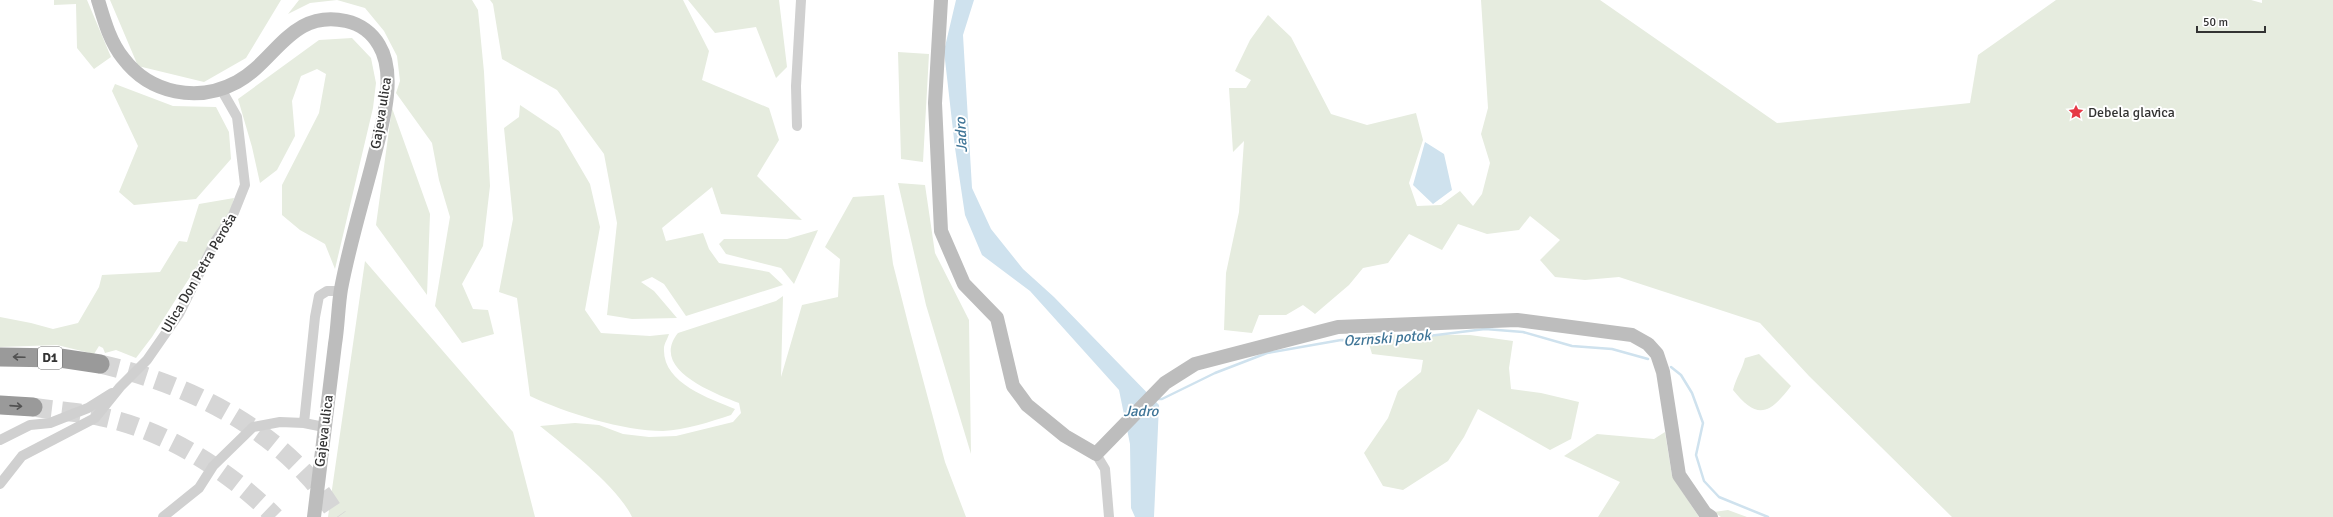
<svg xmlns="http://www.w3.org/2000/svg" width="2333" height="517" font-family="Signika,sans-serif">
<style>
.green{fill:#e6ecdf}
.water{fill:#cfe2ee}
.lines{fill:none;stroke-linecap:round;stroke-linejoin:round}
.stream{stroke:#cfe2ee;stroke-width:2.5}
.highway-tunnel{stroke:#d6d6d6;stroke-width:19;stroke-dasharray:19 10;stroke-linecap:butt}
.street{stroke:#d0d0d0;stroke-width:10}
.secondary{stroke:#bdbdbd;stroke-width:14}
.highway{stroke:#9a9a9a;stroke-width:19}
.oneway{stroke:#525252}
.labels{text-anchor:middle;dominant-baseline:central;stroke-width:4;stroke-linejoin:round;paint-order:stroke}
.shield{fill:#fff;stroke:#707070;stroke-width:1}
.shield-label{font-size:13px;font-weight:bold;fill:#333}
.poi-label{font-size:14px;fill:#333;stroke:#fff;text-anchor:start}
.street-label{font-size:14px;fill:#333;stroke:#fff}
.water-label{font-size:15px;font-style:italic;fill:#3f7597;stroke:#fff}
</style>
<rect width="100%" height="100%" fill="#fff"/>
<path class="green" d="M 54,0 L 87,0 L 111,57 L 94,69 L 77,48 L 76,4 L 54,5 Z
M 110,0 L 281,0 L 246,58 L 204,82 L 138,66 Z
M 299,0 L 472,0 L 478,10 L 484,72 L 490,186 L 483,246 L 462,284 L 473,309 L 488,310 L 494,334 L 462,343 L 435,306 L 450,217 L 439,180 L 432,143 L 396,93 L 400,81 L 397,56 L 384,31 L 365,8 L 337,0 L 310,3 L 288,14 Z
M 490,0 L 683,0 L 709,51 L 702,80 L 769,108 L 779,140 L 757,176 L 802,220 L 721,214 L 712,187 L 662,228 L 666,241 L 703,233 L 709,249 L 719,263 L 769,272 L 783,285 L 686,316 L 664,284 L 652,277 L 641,282 L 654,291 L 677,318 L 632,319 L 607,315 L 617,223 L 604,154 L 557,90 L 502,59 L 493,4 Z
M 688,0 L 779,0 L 787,67 L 776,78 L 756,27 L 715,33 Z
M 1481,0 L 1600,0 L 1777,123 L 1970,103 L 1978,55 L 2056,0 L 2251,0 L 2262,3 L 2262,0 L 2333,0 L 2333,517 L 1952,517 L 1809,376 L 1760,323 L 1619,277 L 1585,280 L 1555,277 L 1540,260 L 1560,240 L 1530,216 L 1519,230 L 1487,234 L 1458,224 L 1442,250 L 1409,234 L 1388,263 L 1363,268 L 1349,285 L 1315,314 L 1303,305 L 1286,315 L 1259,315 L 1252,333 L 1224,330 L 1226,273 L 1239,212 L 1244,141 L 1233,152 L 1229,88 L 1246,88 L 1251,80 L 1235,71 L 1250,40 L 1268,15 L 1291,37 L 1331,114 L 1367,125 L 1416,113 L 1423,140 L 1409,183 L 1417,206 L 1441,205 L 1460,191 L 1473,206 L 1482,194 L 1490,163 L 1481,134 L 1488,108 Z
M 352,38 L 371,58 L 376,83 L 373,108 L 335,269 L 325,244 L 300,230 L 282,215 L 282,185 L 319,113 L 326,74 L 317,69 L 301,76 L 292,101 L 295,136 L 277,170 L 260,183 L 252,147 L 238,99 L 319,40 Z
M 898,52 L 929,54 L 923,162 L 901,159 Z
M 115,84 L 173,106 L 216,107 L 229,132 L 231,159 L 196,199 L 134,205 L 119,192 L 138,146 L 112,91 Z
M 520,105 L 559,131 L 590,184 L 600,227 L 585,310 L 601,333 L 650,336 L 669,334 C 668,338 664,344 664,348 C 662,383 709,398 735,409 L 731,415 C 709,422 686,430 663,431 C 623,431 566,413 530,396 L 517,298 L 499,292 L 513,219 L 504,128 L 519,117 Z
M 392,108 L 430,214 L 427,295 L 376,225 Z
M 898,183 L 925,185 L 935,253 L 969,320 L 971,454 L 926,305 Z
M 884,195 L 893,264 L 910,331 L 945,462 L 966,517 L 632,517 C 618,487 567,448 540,426 L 575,423 L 599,425 L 623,434 L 649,437 L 676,436 L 733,422 L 741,413 L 739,403 C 714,393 649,369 678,333 L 776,301 L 783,296 L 781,377 L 802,305 L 838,297 L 840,259 L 825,247 L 853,197 Z
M 234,198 L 230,214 L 152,337 L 136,358 L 116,350 L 105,353 L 103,348 L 99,346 L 94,354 L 57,345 L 0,347 L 0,317 L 31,323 L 53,329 L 78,323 L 99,287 L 102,275 L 160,272 L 179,241 L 187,242 L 199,204 Z
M 818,230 L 794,284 L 781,268 L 726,254 L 719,244 L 724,239 L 787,239 Z
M 365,261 L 513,432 L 535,517 L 328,517 Z
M 1366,334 L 1470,335 L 1513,341 L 1509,368 L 1511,389 L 1541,393 L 1579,402 L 1571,439 L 1550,450 L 1478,409 L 1464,437 L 1448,461 L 1403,490 L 1383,486 L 1364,453 L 1388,418 L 1398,391 L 1421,372 L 1423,360 L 1372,354 Z
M 1759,354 L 1791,386 C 1769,415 1757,420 1733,390 C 1736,378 1742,370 1745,358 Z
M 1665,432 L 1672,476 L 1699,517 L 1598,517 L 1620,482 L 1564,456 L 1597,434 L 1654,439 Z
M 1728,510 L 1747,517 L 1721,517 L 1714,512 Z"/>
<path class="water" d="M 956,0 L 974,0 L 963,35 L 972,188 L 991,229 L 1023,269 L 1054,297 L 1159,405 L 1154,517 L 1135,517 L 1131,508 L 1130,444 L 1119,390 L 1030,291 L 982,255 L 965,215 L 955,148 L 944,51 Z
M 1425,142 L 1444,154 L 1452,190 L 1433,204 L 1413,185 Z"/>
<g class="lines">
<path class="stream" d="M 1671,367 L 1681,375 L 1692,393 L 1703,423 L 1696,455 L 1704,481 L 1719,497 L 1768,517
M 1156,399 L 1162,399 L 1215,373 L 1267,353 L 1341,340 L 1388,341 L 1485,329 L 1523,332 L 1572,346 L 1612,349 L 1648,359"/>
<path class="highway-tunnel" d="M 100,364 C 176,381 253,416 307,475 C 319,487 328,503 338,517
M 33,407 C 56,411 80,412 102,417 C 165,430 230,471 275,517"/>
<path class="street" d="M 797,126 L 796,86 L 801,0
M 304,423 L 315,317 L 319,296 L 327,291 L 340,291
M 0,440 L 30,425 L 50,423 L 88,408 L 112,393
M 1096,454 L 1105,469 L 1109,517
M 0,484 L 22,456 L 95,418 L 120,387 L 147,360 L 179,314 L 216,240 L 233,215 L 245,185 L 237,117 L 221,89
M 163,517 L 199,488 L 213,466 L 253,427 L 280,422 L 304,423 L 324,427"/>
<path class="secondary" d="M 98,0 C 104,20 110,42 123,58 C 150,94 198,103 237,82 C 276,61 291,9 346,21 C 360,24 372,33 379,45 C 398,76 381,129 373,161 C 362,204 349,246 341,289 C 338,307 338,326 335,344 C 328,402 321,459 314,517
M 941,0 L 935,103 L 941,231 L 964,284 L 997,318 L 1013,386 L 1027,405 L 1065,436 L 1096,454 L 1165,383 L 1195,364 L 1338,327 L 1517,320 L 1632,335 L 1648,344 L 1657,354 L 1663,372 L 1679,475 L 1705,513 L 1711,517"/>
<path class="highway" d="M 0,357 L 60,358 L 100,364
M 0,405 L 33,407"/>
</g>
<defs><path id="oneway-shaft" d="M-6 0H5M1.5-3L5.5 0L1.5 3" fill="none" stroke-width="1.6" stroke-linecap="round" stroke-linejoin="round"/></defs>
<g class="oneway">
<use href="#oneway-shaft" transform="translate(19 357) rotate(-178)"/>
<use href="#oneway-shaft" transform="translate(16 406) rotate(4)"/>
</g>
<defs>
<symbol id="sight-bare" viewBox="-9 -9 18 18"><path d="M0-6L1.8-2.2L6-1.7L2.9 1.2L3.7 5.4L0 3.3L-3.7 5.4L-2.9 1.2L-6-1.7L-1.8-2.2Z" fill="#e63946" stroke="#fff" stroke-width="2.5" paint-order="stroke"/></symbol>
</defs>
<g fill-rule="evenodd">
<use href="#sight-bare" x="2065" y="101" width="22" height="22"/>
</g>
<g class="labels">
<rect class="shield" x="38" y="347" width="24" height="22" rx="3"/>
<g class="shield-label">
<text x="50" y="358">D1</text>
</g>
<g class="poi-label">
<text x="2088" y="112">Debela glavica</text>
</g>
<g class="street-label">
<text transform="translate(381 113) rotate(-81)">Gajeva ulica</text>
<text transform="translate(199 273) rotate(-60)">Ulica Don Petra Peroša</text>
<text transform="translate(324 431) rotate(-83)">Gajeva ulica</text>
</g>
<g class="water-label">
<text transform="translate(961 135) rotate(-93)">Jadro</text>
<text transform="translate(1387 338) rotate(-4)">Ozrnski potok</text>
<text x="1141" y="411">Jadro</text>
</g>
</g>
<path d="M2197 26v6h68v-6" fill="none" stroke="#333333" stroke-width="2"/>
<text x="2203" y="26" font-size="12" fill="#333333" stroke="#ffffff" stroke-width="3" paint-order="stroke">50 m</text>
</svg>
